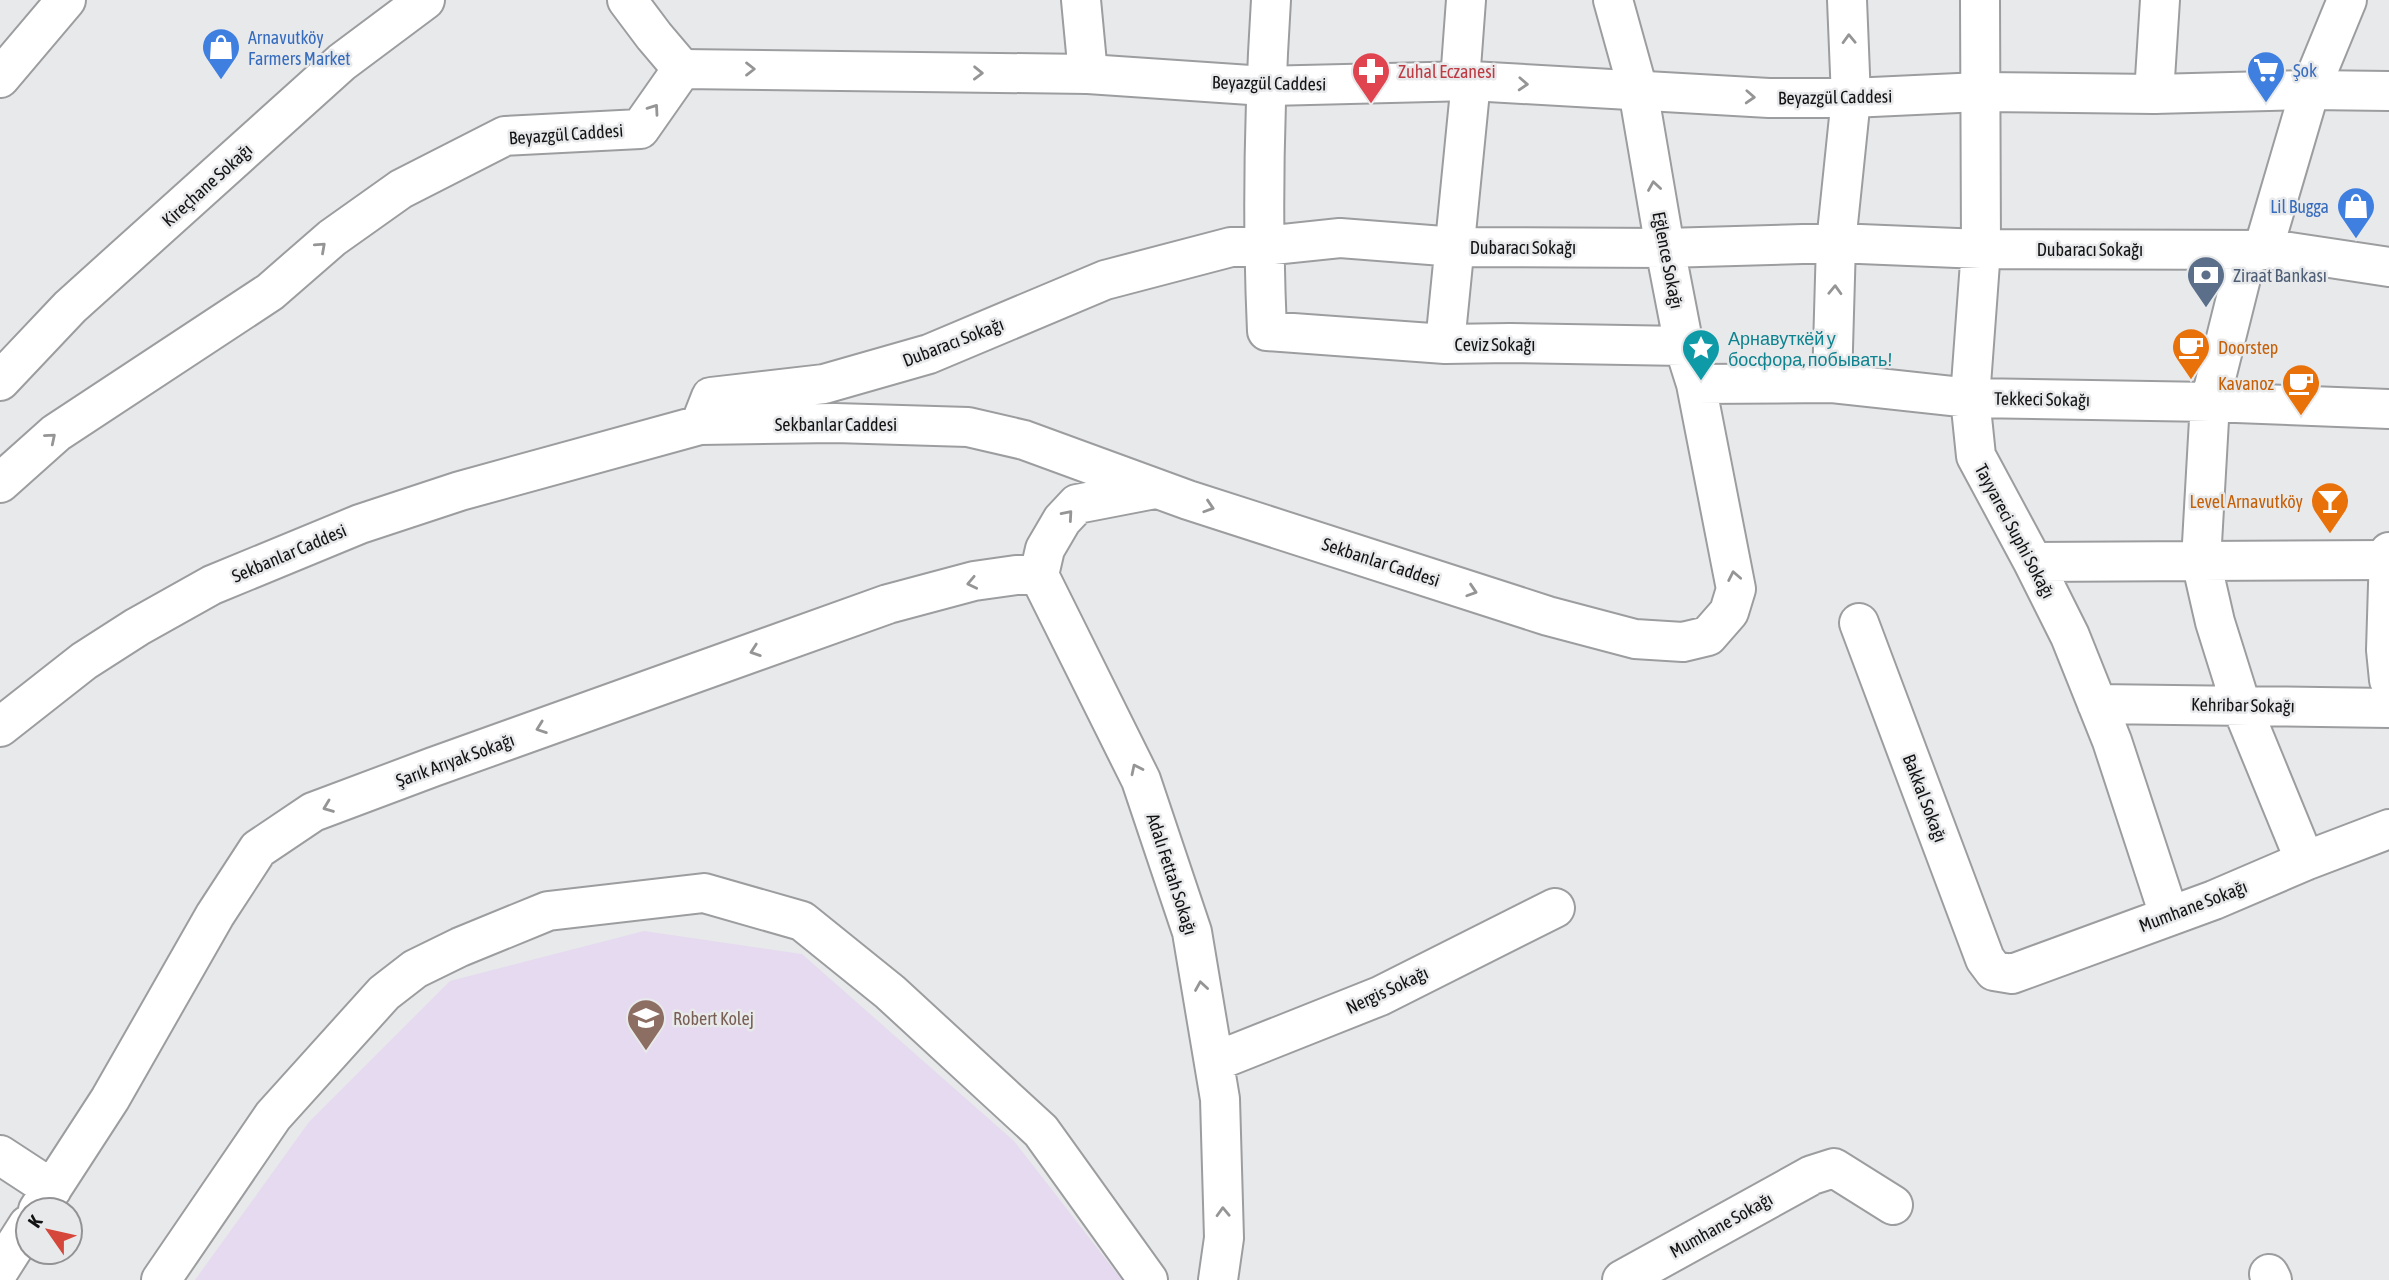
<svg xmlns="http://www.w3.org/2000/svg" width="2389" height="1280" font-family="'Asap Condensed',sans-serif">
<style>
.education{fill:#e5daef}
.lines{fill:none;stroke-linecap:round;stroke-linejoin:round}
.minor-casing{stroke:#9c9d9f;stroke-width:42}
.tertiary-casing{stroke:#9c9d9f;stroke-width:42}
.minor{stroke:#fff;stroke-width:38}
.tertiary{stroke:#fff;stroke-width:38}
.oneway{stroke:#959595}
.labels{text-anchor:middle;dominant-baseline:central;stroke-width:5;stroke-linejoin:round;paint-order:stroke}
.shop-label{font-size:18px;fill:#366cbe;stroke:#e8e9eb;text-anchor:start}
.health-label{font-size:18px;fill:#be3a42;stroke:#e8e9eb;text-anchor:start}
.street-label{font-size:18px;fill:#131314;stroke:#e8e9eb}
.service-label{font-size:18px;fill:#4e5e75;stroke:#e8e9eb;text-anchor:start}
.culture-label{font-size:18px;fill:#0d838f;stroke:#e8e9eb;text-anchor:start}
.food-label{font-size:18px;fill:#c56008;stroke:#e8e9eb;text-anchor:end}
.education-label{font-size:18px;fill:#785e54;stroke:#e8e9eb;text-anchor:start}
</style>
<rect width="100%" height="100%" fill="#e8e9eb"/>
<path class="education" d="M 644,931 L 802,954 L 1014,1141 L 1122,1280 L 195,1280 L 309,1122 L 450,981 Z"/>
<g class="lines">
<defs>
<path id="minor" d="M 627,0 L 654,36 L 682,69
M 1081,0 L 1088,74
M 1271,0 C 1264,110 1262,220 1267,331 L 1445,344
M 1980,0 L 1981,249 L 1970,398 L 1976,456 L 2033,562 L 2070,636 L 2112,741 L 2169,915
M 0,78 L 66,0
M 1460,81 L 1466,0
M 1471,81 L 1445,344 L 1510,343 L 1684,346
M 2154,94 L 2160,0
M 2248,250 L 2210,402 L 2201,561 L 2388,560
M 2263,250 L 2310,90 L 2347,0
M 1832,383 L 1836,243 L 1851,98 L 1847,0
M 1696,384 L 1832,383 L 1970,398 L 2210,402 L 2389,409
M 700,425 L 711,397 L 824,384 L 929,354 L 1105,280 L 1231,247 L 1263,246 L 1340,238 L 1456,247 L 1665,248 L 1836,243 L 1981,249 L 2277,250 L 2389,267
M 2033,562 L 2201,561 L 2215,622 L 2241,705 L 2305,861
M 1039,575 L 1141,780 L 1192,932 L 1220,1099 L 1224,1238 L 1218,1280
M 1039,575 L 1045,549 L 1062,520 L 1077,504 L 1155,489
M 1859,623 L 1985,959 L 1994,971 L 2012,974 L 2214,900 L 2305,861 L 2389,829
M 2097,704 L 2389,708
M 0,727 L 84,661 L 137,627 L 212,585 L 360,524 L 460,491 L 700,425 L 835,423 L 968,427 L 1024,440 L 1188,500 L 1548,616 L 1635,639 L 1683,642 L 1708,636 L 1729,612 L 1736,589 L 1696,384 L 1684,346 L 1665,248 L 1638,90 L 1613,0
M 1214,1062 L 1380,996 L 1555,908
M 0,1155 L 52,1189
M 38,1210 L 110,1099 L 215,915 L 258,849 L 313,812 L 433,767 L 888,604 L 974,581 L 1016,575 L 1039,575
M 0,1269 L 28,1225
M 2269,1274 L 2272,1280
M 1622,1280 L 1812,1175 L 1834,1168 L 1893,1205"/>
<path id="tertiary" d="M 0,381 L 70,307 L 342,62 L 425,0
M 0,483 L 56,433 L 270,292 L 332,238 L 401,189 L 505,136 L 640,129 L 682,69 L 1088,74 L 1265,86 L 1471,81 L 1769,98 L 1851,98 L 1980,92 L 2154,94 L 2310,90 L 2389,91
M 2389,552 L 2386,650 L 2389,680
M 161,1280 L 273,1116 L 384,993 L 415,969 L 460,947 L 548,911 L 704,893 L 802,921 L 890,992 L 1041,1131 L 1148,1280"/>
</defs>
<use href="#minor" class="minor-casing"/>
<use href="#tertiary" class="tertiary-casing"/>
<use href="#minor" class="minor"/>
<use href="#tertiary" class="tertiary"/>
</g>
<defs><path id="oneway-chevron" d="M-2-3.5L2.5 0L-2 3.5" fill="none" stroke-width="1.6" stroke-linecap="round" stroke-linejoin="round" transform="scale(1.75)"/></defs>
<g class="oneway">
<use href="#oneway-chevron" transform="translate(1849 39) rotate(-92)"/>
<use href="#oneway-chevron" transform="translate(750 69)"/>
<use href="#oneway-chevron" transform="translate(978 73) rotate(1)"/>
<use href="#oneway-chevron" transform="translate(1523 84) rotate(3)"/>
<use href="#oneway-chevron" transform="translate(1750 97) rotate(3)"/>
<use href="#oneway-chevron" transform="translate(654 109) rotate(-55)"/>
<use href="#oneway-chevron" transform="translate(1654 186) rotate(-99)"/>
<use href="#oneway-chevron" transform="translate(321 247) rotate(-42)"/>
<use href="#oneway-chevron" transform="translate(1835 290) rotate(-88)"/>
<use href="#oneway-chevron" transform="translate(51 438) rotate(-40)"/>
<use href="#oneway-chevron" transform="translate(1209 507) rotate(18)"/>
<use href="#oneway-chevron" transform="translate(1068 515) rotate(-49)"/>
<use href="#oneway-chevron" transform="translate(1734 576) rotate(-101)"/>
<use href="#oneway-chevron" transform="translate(972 583) rotate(168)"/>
<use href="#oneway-chevron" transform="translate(1472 591) rotate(18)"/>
<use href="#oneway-chevron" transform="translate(755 651) rotate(161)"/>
<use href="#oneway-chevron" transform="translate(541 728) rotate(160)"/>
<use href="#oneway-chevron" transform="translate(1136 769) rotate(-116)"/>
<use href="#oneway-chevron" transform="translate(328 807) rotate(159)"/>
<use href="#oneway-chevron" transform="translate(1201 986) rotate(-99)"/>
<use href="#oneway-chevron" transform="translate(1223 1212) rotate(-92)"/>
</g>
<defs>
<symbol id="shop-pin" viewBox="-11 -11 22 30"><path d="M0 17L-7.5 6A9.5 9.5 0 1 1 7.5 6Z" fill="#3f7fe0" stroke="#e8e9eb"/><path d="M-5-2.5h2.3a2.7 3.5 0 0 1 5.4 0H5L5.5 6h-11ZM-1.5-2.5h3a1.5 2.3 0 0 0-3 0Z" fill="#fff"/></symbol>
<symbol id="supermarket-pin" viewBox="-11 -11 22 30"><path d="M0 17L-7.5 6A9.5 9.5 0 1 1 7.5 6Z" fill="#3f7fe0" stroke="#e8e9eb"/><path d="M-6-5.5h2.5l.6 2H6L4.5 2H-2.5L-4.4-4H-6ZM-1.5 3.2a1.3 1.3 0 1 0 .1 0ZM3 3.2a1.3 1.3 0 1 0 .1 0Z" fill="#fff"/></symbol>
<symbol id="pharmacy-pin" viewBox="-11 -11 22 30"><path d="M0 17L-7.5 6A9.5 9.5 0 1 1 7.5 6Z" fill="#e0444e" stroke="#e8e9eb"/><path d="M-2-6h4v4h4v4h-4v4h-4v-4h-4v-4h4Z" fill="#fff"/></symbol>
<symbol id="bank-pin" viewBox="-11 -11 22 30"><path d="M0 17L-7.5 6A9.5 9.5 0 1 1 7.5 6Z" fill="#5c6f8a" stroke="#e8e9eb"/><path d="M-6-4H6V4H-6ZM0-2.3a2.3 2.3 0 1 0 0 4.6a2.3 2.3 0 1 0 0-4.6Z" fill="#fff"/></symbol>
<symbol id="cafe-pin" viewBox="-11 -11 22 30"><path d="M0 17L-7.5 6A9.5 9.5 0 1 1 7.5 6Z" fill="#e8710a" stroke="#e8e9eb"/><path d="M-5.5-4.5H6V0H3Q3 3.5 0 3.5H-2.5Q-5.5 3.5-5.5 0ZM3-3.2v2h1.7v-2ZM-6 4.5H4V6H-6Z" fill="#fff"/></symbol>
<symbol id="sight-pin" viewBox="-11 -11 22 30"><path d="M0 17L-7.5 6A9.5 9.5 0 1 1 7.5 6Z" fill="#0f9aa8" stroke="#e8e9eb"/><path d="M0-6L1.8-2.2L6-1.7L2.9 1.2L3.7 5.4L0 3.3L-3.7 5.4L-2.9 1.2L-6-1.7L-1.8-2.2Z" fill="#fff"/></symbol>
<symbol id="bar-pin" viewBox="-11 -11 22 30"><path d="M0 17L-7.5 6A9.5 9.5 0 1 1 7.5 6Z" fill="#e8710a" stroke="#e8e9eb"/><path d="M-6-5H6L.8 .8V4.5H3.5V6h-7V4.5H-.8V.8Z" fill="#fff"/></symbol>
<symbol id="school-pin" viewBox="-11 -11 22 30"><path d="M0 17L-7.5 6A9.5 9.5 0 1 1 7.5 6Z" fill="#8d6e63" stroke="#e8e9eb"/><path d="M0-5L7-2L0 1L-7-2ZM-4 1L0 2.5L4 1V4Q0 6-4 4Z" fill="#fff"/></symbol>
</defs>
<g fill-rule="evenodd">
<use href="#shop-pin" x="199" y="25" width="44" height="60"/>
<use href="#supermarket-pin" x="2244" y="48" width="44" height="60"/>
<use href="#pharmacy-pin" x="1349" y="49" width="44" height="60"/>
<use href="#shop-pin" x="2334" y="184" width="44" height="60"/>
<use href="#bank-pin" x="2184" y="253" width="44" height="60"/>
<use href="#cafe-pin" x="2169" y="325" width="44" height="60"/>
<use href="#sight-pin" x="1679" y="326" width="44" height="60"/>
<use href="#cafe-pin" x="2279" y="361" width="44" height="60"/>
<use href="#bar-pin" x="2308" y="479" width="44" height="60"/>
<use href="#school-pin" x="624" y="996" width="44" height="60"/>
</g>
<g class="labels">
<g class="shop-label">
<text x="248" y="37">Arnavutköy<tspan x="248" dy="21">Farmers Market</tspan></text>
<text x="2293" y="70">Şok</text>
<text x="2329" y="206" text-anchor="end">Lil Bugga</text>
</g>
<g class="health-label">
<text x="1398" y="71">Zuhal Eczanesi</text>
</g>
<g class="street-label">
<text transform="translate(1269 83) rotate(1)">Beyazgül Caddesi</text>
<text transform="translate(1835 97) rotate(-1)">Beyazgül Caddesi</text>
<text transform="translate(566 134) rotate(-4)">Beyazgül Caddesi</text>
<text transform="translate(207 185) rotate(-42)">Kireçhane Sokağı</text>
<text x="1523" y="247">Dubaracı Sokağı</text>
<text x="2090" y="249">Dubaracı Sokağı</text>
<text transform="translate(1668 260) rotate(79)">Eğlence Sokağı</text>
<text transform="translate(953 342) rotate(-21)">Dubaracı Sokağı</text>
<text x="1495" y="344">Ceviz Sokağı</text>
<text transform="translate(2042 399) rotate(1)">Tekkeci Sokağı</text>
<text x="836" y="424">Sekbanlar Caddesi</text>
<text transform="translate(2015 531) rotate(62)">Tayyareci Suphi Sokağı</text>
<text transform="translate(289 553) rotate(-23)">Sekbanlar Caddesi</text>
<text transform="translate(1381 562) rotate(18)">Sekbanlar Caddesi</text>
<text transform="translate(2243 705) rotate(1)">Kehribar Sokağı</text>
<text transform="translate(455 760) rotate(-20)">Şarık Arıyak Sokağı</text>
<text transform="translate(1925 798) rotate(69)">Bakkal Sokağı</text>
<text transform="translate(1172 874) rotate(72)">Adalı Fettah Sokağı</text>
<text transform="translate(2193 906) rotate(-21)">Mumhane Sokağı</text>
<text transform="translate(1387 990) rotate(-25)">Nergis Sokağı</text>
<text transform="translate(1721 1225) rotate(-29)">Mumhane Sokağı</text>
</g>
<g class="service-label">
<text x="2233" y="275">Ziraat Bankası</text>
</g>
<g class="culture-label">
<text x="1728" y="338">Арнавуткёй у<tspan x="1728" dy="21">босфора, побывать!</tspan></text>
</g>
<g class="food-label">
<text x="2218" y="347" text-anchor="start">Doorstep</text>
<text x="2274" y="383">Kavanoz</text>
<text x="2303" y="501">Level Arnavutköy</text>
</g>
<g class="education-label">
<text x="673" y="1018">Robert Kolej</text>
</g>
</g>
<g transform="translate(49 1231) rotate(304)"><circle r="33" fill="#e8e9eb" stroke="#939395" stroke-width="2"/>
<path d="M0-5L12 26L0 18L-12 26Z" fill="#d5473a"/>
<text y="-10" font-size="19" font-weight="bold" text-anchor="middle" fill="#131314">K</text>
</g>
</svg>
